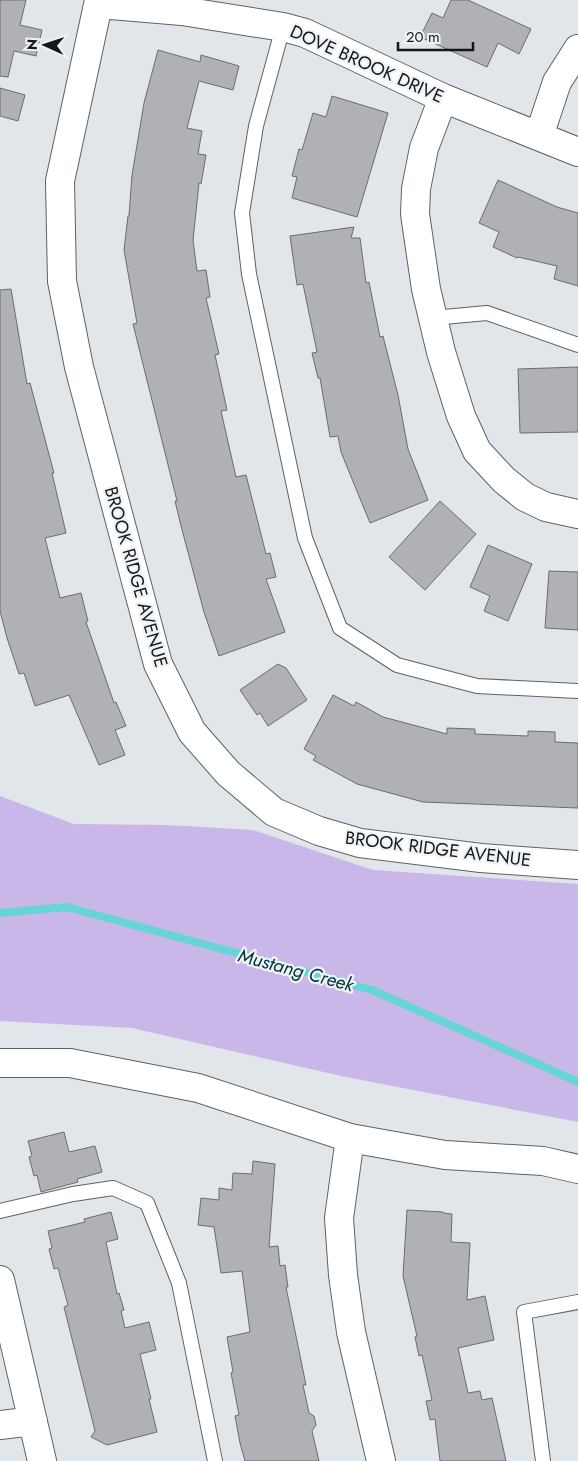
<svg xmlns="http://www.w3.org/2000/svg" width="578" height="1461" font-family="Jost,sans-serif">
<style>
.green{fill:#c9b7e9}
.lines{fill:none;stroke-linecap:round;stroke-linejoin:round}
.stream{stroke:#67d4d5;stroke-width:8}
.building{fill:#afb1b6;stroke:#6b6c71}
.service-casing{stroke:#5e6266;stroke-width:16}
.minor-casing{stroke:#5e6266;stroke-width:30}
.tertiary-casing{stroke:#5e6266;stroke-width:30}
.service{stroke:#fff;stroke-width:14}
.minor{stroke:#fff;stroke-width:28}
.tertiary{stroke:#fff;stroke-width:28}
.labels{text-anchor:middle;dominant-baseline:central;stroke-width:4.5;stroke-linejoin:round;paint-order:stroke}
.street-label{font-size:18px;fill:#161719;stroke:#eef3f8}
.water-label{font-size:19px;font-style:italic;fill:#003435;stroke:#eef3f8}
</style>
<rect width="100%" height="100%" fill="#e1e6ea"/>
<path class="green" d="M 0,796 L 74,824 L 167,825 L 253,830 L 373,870 L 578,884 L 578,1122 L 341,1076 L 132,1028 L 0,1021 Z"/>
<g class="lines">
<path class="stream" d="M 0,913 L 67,907 L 372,990 L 578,1082"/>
</g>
<path class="building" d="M 0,0 L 26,0 L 20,25 L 42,30 L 36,56 L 14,51 L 8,77 L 0,76 Z
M 451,0 L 468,0 L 531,29 L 519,54 L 498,43 L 487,67 L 420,37 L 432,13 L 443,18 Z
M 158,50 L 200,62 L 201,55 L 239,66 L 233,90 L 199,81 L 187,128 L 202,131 L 198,154 L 206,155 L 201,184 L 199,183 L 193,240 L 197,271 L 206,270 L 210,297 L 206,298 L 219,354 L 215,355 L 227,410 L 221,411 L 236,477 L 246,475 L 266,554 L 270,553 L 276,577 L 266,579 L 285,632 L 219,656 L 204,612 L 181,526 L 175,501 L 177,501 L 133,324 L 137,323 L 124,250 L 128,216 L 129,216 L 132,175 L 144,103 Z
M 0,88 L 25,95 L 18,121 L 0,116 Z
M 332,96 L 388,113 L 357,217 L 292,198 L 297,177 L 292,176 L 299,149 L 302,150 L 313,113 L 326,117 Z
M 498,180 L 557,207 L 578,213 L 578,286 L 554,279 L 557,266 L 518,257 L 517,258 L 493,247 L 499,232 L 479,223 Z
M 354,227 L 351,238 L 360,238 L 366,283 L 369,282 L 380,337 L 383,336 L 398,395 L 408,449 L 428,500 L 370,523 L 341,452 L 338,436 L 330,437 L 320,378 L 318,378 L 312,353 L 317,352 L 303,284 L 297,285 L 290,236 Z
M 11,289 L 27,384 L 30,383 L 54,473 L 52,473 L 66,533 L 45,538 L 60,598 L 81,593 L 88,621 L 86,622 L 114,703 L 116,702 L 126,726 L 115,730 L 125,755 L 99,765 L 69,695 L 35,706 L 24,673 L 19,674 L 7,638 L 0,611 L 0,290 Z
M 578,367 L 578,432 L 520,433 L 518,369 Z
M 440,501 L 476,534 L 425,590 L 389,557 Z
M 488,545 L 532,564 L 508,621 L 484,611 L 490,596 L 470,587 Z
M 549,571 L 578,572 L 578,630 L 545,628 Z
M 278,664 L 286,668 L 307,700 L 268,726 L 260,713 L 257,715 L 240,690 Z
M 333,695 L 354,706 L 356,702 L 383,717 L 447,734 L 447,728 L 475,729 L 475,734 L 528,736 L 528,731 L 555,732 L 555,742 L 578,743 L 578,808 L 423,802 L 357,784 L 313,760 L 316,756 L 304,749 Z
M 64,1132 L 69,1152 L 95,1146 L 102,1172 L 77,1179 L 78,1182 L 41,1192 L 37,1175 L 34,1176 L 29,1157 L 32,1156 L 28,1141 Z
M 253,1161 L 275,1164 L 269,1247 L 278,1246 L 280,1266 L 285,1265 L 288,1287 L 286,1287 L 306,1385 L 303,1385 L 309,1413 L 314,1416 L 316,1425 L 312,1431 L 319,1461 L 245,1461 L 240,1443 L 235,1416 L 239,1415 L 231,1373 L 233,1372 L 227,1337 L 250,1332 L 242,1271 L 221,1273 L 214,1227 L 198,1225 L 201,1198 L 219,1200 L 219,1188 L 232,1190 L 233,1173 L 252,1174 Z
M 407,1210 L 443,1212 L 443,1213 L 452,1214 L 451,1242 L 470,1243 L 467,1300 L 485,1296 L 494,1340 L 458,1348 L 468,1393 L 480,1391 L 482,1400 L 492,1398 L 506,1461 L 440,1461 L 435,1419 L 430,1420 L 426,1401 L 432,1400 L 422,1355 L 419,1356 L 415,1337 L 417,1336 L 403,1276 Z
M 111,1212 L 118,1239 L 106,1242 L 117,1294 L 119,1293 L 124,1310 L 121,1311 L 125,1328 L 149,1322 L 156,1350 L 140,1354 L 151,1399 L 149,1399 L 157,1432 L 107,1445 L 91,1437 L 95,1431 L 64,1307 L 68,1305 L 58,1268 L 54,1269 L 49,1249 L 52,1248 L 48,1231 L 85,1222 L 84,1219 Z"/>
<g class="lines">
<defs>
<path id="service" d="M 283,27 L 256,126 L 242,213 L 249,274 L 305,538 L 340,628 L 397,665 L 477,686 L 578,691
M 433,318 L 487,313 L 578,345
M 0,1211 L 73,1194 L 113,1188 L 147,1203 L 179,1283 L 215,1461
M 543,1461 L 524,1312 L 578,1302"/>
<path id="minor" d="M 99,0 L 60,181 L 62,281 L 79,367 L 158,664 L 192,732 L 228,773 L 274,812 L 319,831 L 360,843 L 481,858 L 578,865
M 99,4 L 182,11 L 283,27 L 305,33 L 443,98 L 578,152
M 443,98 L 424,148 L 416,189 L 415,214 L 426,289 L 441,352 L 461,416 L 477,451 L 504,480 L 525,497 L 546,507 L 578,514
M 539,136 L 557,82 L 578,49
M 350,1138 L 339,1218 L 343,1275 L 351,1332 L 381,1461
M 0,1280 L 42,1461
M 0,1425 L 33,1421"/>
<path id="tertiary" d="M 0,1063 L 70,1063 L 198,1088 L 350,1138 L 445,1155 L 543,1161 L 578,1169"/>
</defs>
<use href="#service" class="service-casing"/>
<use href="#minor" class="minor-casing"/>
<use href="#tertiary" class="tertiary-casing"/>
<use href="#service" class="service"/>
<use href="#minor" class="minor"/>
<use href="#tertiary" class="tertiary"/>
</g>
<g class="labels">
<g class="street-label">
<text transform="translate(367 64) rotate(24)">DOVE BROOK DRIVE</text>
<text transform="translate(136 577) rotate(74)">BROOK RIDGE AVENUE</text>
<text transform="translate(438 849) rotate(7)">BROOK RIDGE AVENUE</text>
</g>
<g class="water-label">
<text transform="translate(296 970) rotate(15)">Mustang Creek</text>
</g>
</g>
<g transform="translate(45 45) rotate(273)" stroke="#eef3f8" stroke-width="4" paint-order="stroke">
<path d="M0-4L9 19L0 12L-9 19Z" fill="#161719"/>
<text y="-8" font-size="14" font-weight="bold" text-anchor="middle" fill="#161719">N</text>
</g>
<path d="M398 42v8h75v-8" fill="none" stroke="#161719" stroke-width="2.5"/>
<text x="406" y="42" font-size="15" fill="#161719" stroke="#eef3f8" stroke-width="4" paint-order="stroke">20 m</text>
</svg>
